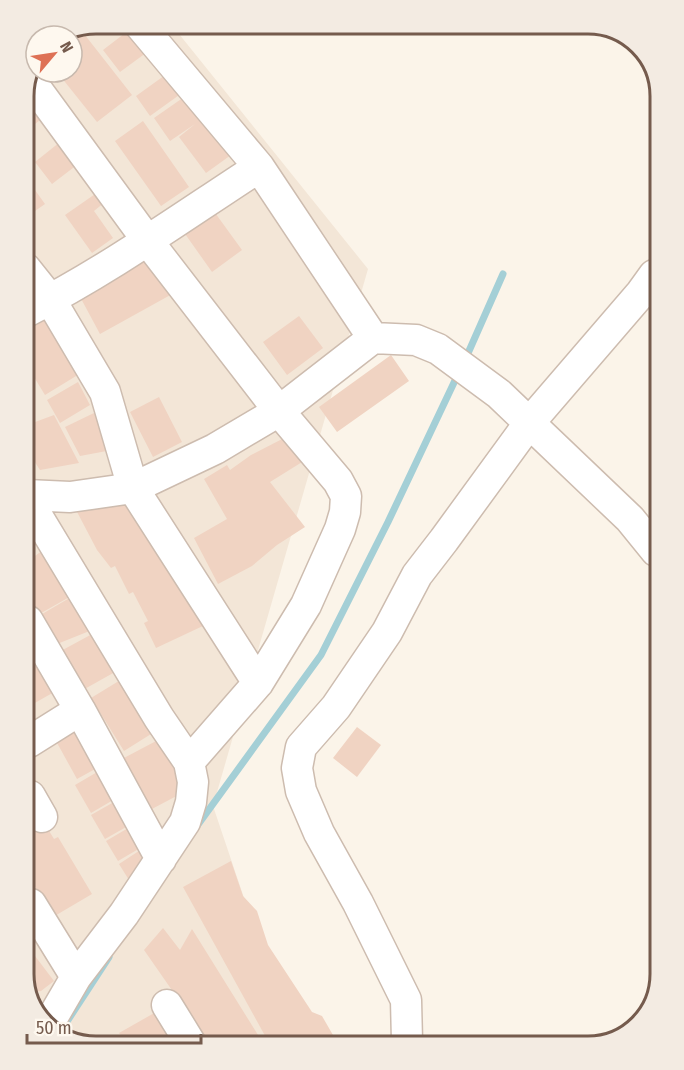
<svg xmlns="http://www.w3.org/2000/svg" width="684" height="1070" font-family="'Fira Sans Condensed',sans-serif">
<style>
.residential{fill:#f3e6d7}
.lines{fill:none;stroke-linecap:round;stroke-linejoin:round}
.stream{stroke:#a4cfd6;stroke-width:7}
.building{fill:#f0d3c2}
.minor-casing{stroke:#cdbcaf;stroke-width:33}
.minor{stroke:#fff;stroke-width:30}
.rim{fill:none;stroke:#755b4d;stroke-width:3}
</style>
<rect width="100%" height="100%" fill="#fbf4e9"/>
<path class="residential" d="M 96,24 L 171,24 L 368,269 L 213,806 L 293,1043 L 92,1046 L 56,1034 L 32,1006 L 24,91 L 36,72 L 72,72 L 72,36 L 64,36 Z"/>
<g class="lines">
<path class="stream" d="M 465,360 L 503,274
M 197,826 L 321,655 L 388,522 L 459,372
M 66,1023 L 109,957"/>
</g>
<path class="building" d="M 133,27 L 150,50 L 120,72 L 103,50 Z
M 81,30 L 132,95 L 97,122 L 57,72 L 72,72 L 72,36 L 65,36 Z
M 168,73 L 182,93 L 150,116 L 136,96 Z
M 24,91 L 45,116 L 25,132 Z
M 187,95 L 231,155 L 206,173 L 179,137 L 195,124 L 170,141 L 154,118 Z
M 143,121 L 189,187 L 161,206 L 115,141 Z
M 65,138 L 82,161 L 52,184 L 35,162 Z
M 25,176 L 45,204 L 25,218 Z
M 98,192 L 105,202 L 94,211 L 113,238 L 92,253 L 65,215 Z
M 213,210 L 242,250 L 212,272 L 183,231 Z
M 150,253 L 174,293 L 100,334 L 78,293 Z
M 47,313 L 81,373 L 45,395 L 26,364 L 26,324 Z
M 299,316 L 323,348 L 287,375 L 263,342 Z
M 391,355 L 409,381 L 337,432 L 319,407 Z
M 78,382 L 90,405 L 60,423 L 47,400 Z
M 159,397 L 182,442 L 153,457 L 130,412 Z
M 94,413 L 112,450 L 80,456 L 65,427 Z
M 54,415 L 79,463 L 40,470 L 27,450 L 27,425 Z
M 288,436 L 307,459 L 270,482 L 305,527 L 277,545 L 252,566 L 218,584 L 194,538 L 227,519 L 204,479 L 227,465 L 230,470 L 251,455 Z
M 134,497 L 205,625 L 156,648 L 144,623 L 148,621 L 133,592 L 129,594 L 115,566 L 111,568 L 97,550 L 75,508 L 115,502 L 118,505 Z
M 28,516 L 44,539 L 28,551 Z
M 46,548 L 73,595 L 36,616 L 28,603 L 28,561 Z
M 78,593 L 97,628 L 52,646 L 37,617 Z
M 94,633 L 115,672 L 81,691 L 59,652 Z
M 42,651 L 63,687 L 33,704 L 29,698 L 29,658 Z
M 127,676 L 159,729 L 124,751 L 91,698 Z
M 80,716 L 106,763 L 77,779 L 51,732 Z
M 357,727 L 381,745 L 357,777 L 333,758 Z
M 158,740 L 186,791 L 150,810 L 122,759 Z
M 104,768 L 120,796 L 91,813 L 75,785 Z
M 121,798 L 135,822 L 105,839 L 91,815 Z
M 30,806 L 38,813 L 54,839 L 58,837 L 92,894 L 53,917 L 31,880 Z
M 135,824 L 147,844 L 118,861 L 106,841 Z
M 148,845 L 158,861 L 129,880 L 119,864 Z
M 231,861 L 243,896 L 257,911 L 268,945 L 312,1012 L 322,1016 L 337,1042 L 269,1043 L 183,887 Z
M 163,928 L 180,950 L 192,929 L 263,1043 L 203,1044 L 176,996 L 144,950 Z
M 35,956 L 54,981 L 41,991 L 31,993 L 31,988 L 34,986 L 31,983 L 31,959 Z
M 156,1012 L 175,1038 L 164,1045 L 129,1045 L 119,1033 Z"/>
<g class="lines">
<defs>
<path id="minor" d="M 139,24 L 259,167 L 373,338
M 30,80 L 147,240 L 279,411 L 338,481 L 346,496 L 345,512 L 340,529 L 306,605 L 258,683 L 189,762
M 26,269 L 50,299 L 105,392 L 133,488 L 258,683
M 26,312 C 107,271 182,217 259,167
M 373,338 L 416,340 L 438,349 L 499,394 L 630,519 L 656,551
M 27,495 L 70,497 L 133,488 L 215,449 L 279,411 L 373,338
M 27,499 L 159,718 L 189,762 L 193,782 L 191,802 L 185,822 L 124,914 L 76,977 L 48,1025
M 28,621 L 80,710 L 161,859
M 29,742 L 80,710
M 30,796 L 42,817
M 31,904 L 76,977
M 167,1005 L 191,1044
M 407,1041 L 406,1000 L 358,903 L 319,833 L 301,791 L 297,768 L 301,747 L 336,707 L 387,632 L 417,575 L 444,540 L 530,422 L 641,293 L 654,275"/>
</defs>
<use href="#minor" class="minor-casing"/>
<use href="#minor" class="minor"/>
</g>
<path d="M0 0H684V1070H0ZM96 34H588A62 62 0 0 1 650 96V974A62 62 0 0 1 588 1036H96A62 62 0 0 1 34 974V96A62 62 0 0 1 96 34Z" fill="#f3ebe2" fill-rule="evenodd"/>
<path class="rim" d="M96 34H588A62 62 0 0 1 650 96V974A62 62 0 0 1 588 1036H96A62 62 0 0 1 34 974V96A62 62 0 0 1 96 34Z"/>
<g transform="translate(54 54) rotate(61)"><circle r="28" fill="#fef8ef" stroke="#c7b9ae" stroke-width="1.5"/>
<path d="M0-4.5L10 22L0 15L-10 22Z" fill="#de7155"/>
<text y="-9" font-size="16" font-weight="bold" text-anchor="middle" fill="#755b4d">N</text>
</g>
<path d="M27 1034v9h174v-9" fill="none" stroke="#755b4d" stroke-width="3"/>
<text x="36" y="1034" font-size="18" fill="#755b4d" stroke="#fef8ef" stroke-width="4.5" paint-order="stroke">50 m</text>
</svg>
